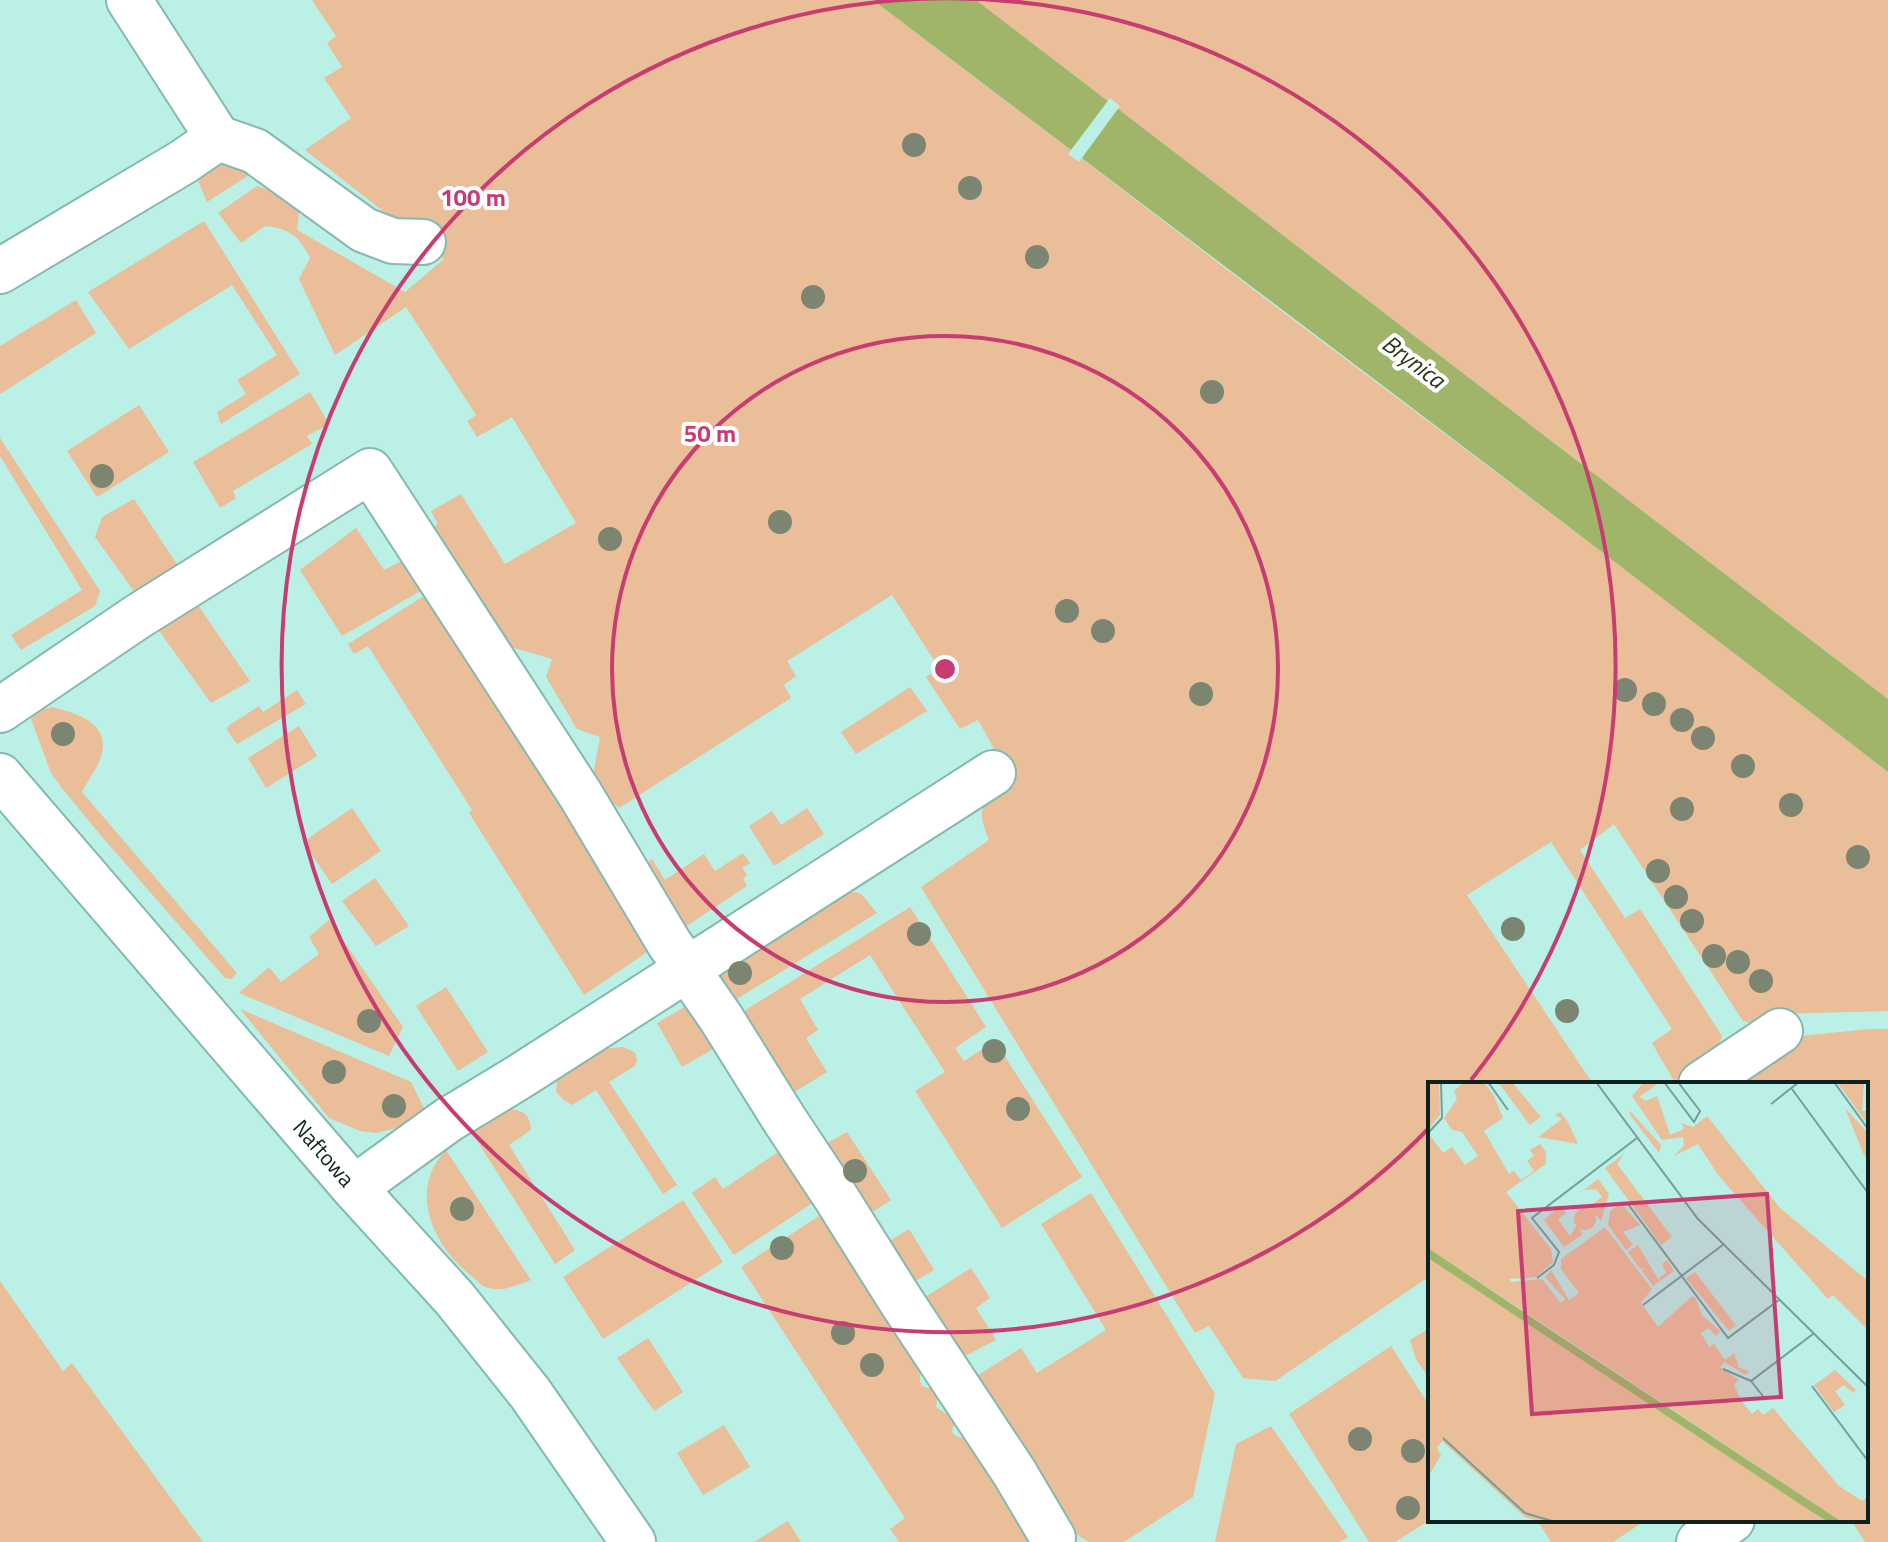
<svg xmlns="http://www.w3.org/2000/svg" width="1888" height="1542" font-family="'Titillium Web',sans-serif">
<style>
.green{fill:#e9be99}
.water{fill:#a0b569}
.pier{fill:#baf0e6}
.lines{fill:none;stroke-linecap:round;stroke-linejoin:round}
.minor-casing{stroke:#84b9af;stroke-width:48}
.minor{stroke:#fff;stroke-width:44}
.tree{fill:#7b8572}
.ring{fill:none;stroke:#c83d71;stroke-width:4}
.labels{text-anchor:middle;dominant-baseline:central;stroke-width:8;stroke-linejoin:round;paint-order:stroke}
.street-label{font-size:22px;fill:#0d221f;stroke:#fff}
.water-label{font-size:24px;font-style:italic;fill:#2c3514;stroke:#fff}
.inset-road{fill:none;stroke:#759e96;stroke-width:2}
.view{fill:#c83d71;fill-opacity:0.15;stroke:#c83d71;stroke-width:4}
.inset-edge{fill:none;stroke:#0d221f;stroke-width:4}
.centre{fill:#c83d71;stroke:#fff;stroke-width:4}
.ring-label{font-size:24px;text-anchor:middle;font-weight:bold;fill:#c83d71;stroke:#fff;stroke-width:8;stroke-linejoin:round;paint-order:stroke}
</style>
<rect width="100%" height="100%" fill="#baf0e6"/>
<path class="green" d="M 312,0 L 873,0 L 1296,322 L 1671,604 L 1888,772 L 1888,1011 L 1777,1014 L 1760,1025 L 1743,1021 L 1614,824 L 1580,850 L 1625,918 L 1640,909 L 1722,1036 L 1715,1055 L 1674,1081 L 1652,1043 L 1672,1029 L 1551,842 L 1467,895 L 1593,1084 L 1430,1084 L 1430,1276 L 1275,1381 L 1243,1378 L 1209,1326 L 1195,1333 L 921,887 L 989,840 C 974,803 983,804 1013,783 L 978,720 L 960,729 L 926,677 L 939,668 L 892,595 L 787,661 L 796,676 L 784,685 L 791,698 L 619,808 L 591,786 L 600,737 L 577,729 L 546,677 L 552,659 L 500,644 L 429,530 L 438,524 L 431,511 L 461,494 L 505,564 L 576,523 L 512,417 L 477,437 L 467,421 L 476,415 L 406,307 L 335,355 L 299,279 L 310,258 C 300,236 288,228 265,226 L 241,243 L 218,213 L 257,186 L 273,191 L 299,212 L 297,230 L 405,292 L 444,259 L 305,150 L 351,118 L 324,78 L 342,67 L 327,43 L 336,36 Z
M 976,0 L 1888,0 L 1888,699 Z
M 224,162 L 260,168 L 207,202 L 195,173 Z
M 204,221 L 300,374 L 221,424 L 217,412 L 246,394 L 237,380 L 277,355 L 232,285 L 129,349 L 88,292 Z
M 76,300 L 96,333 L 0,394 L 0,346 Z
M 310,392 L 329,424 L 307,436 L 312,444 L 233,491 L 236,498 L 220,508 L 193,462 Z
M 139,405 L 169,452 L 97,497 L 67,451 Z
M 0,438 L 100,591 L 95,606 L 21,650 L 11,635 L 82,590 L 0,456 Z
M 134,499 L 180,569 L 136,594 L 95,537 L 102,517 Z
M 356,528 L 384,570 L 406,559 L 426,588 L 342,636 L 300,570 Z
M 191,595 L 250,681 L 211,703 L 152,621 Z
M 424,596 L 435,596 L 653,948 L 584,995 L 469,813 L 472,810 L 368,646 L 354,654 L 348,644 Z
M 910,687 L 927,711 L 856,754 L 841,732 Z
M 297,690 L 306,704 L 237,744 L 227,730 L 228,726 L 259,706 L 263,712 Z
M 52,707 C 75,713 109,722 102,753 C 99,766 88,780 82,792 L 237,973 L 231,979 L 225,978 L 103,838 L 62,788 L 51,773 L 31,719 L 36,711 Z
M 299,726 L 317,756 L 266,788 L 248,758 Z
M 352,808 L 381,851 L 332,884 L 303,842 Z
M 807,808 L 824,834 L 774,866 L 749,826 L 772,811 L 781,825 Z
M 743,853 L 750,863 L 742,868 L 747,875 L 743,879 L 747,886 L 682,929 L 641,866 L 652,859 L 665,880 L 704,854 L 715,871 Z
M 375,878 L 409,926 L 376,946 L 342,901 Z
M 855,892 L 861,894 L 877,913 L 735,1000 L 717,976 L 839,896 Z
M 910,907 L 986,1027 L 955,1048 L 964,1061 L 995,1041 L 1082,1177 L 1002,1228 L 915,1091 L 945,1072 L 870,955 L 800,999 L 818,1030 L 806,1038 L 827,1072 L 793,1093 L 741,1013 Z
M 329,920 L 403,1027 L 389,1056 L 239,993 L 269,967 L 281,982 L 319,954 L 309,937 Z
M 446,987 L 488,1052 L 458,1071 L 416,1006 Z
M 690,1004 L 715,1048 L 682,1067 L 657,1023 Z
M 240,1009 L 411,1082 L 426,1112 L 400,1127 L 377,1133 L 360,1131 L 329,1118 Z
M 1869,1029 L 1888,1029 L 1888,1542 L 1865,1542 L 1851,1520 L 1866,1520 L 1866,1084 L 1724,1084 L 1791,1037 Z
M 624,1047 L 635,1053 L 637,1059 L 635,1066 L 609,1082 L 677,1185 L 663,1194 L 596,1090 L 572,1105 L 565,1101 L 556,1092 L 557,1081 L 562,1074 L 598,1049 Z
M 511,1109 C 525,1111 530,1116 531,1130 L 509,1145 L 575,1250 L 555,1264 L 471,1131 Z
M 847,1132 L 891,1200 L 874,1211 L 861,1206 L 826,1150 L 829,1142 Z
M 776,1141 L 817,1200 L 734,1255 L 692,1193 L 715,1177 L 723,1189 L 778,1152 L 772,1143 Z
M 446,1150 L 531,1280 C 517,1285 503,1292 489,1288 C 482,1287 475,1279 469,1274 C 432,1244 408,1189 446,1150 Z
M 1091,1193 L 1215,1394 L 1193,1497 L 1124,1542 L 1089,1542 L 1068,1529 L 972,1379 L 1021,1348 L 1037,1373 L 1106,1330 L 1041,1224 Z
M 683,1200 L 723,1262 L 603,1339 L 563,1277 Z
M 825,1212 L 924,1369 C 918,1375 919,1379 922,1386 L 928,1388 L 935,1387 L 942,1396 L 937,1400 L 936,1407 L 946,1414 L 952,1413 L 958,1422 L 953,1427 L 952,1432 L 956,1436 L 969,1440 L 1034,1542 L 899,1542 L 890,1529 L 905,1518 L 741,1267 Z
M 909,1229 L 934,1270 L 910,1284 L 886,1243 Z
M 971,1268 L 990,1298 L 976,1308 L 996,1340 L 967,1355 L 954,1349 L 922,1299 Z
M 0,1281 L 63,1371 L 72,1363 L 203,1542 L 0,1542 Z
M 1430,1328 L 1430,1380 L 1416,1359 L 1410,1340 Z
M 648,1338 L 683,1392 L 654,1411 L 617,1358 Z
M 1391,1346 L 1430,1407 L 1430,1520 L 1395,1542 L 1369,1542 L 1289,1414 Z
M 724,1425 L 750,1467 L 703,1495 L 677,1453 Z
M 1271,1426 L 1348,1537 L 1340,1542 L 1215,1542 L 1236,1444 Z
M 1537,1520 L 1646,1520 L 1613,1542 L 1551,1542 Z
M 788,1521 L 801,1542 L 754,1542 Z"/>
<path class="water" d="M 873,0 L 976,0 L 1888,699 L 1888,772 C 1552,511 1211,257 873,0 Z"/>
<path class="pier" d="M 1110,98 L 1120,106 L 1079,162 L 1068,154 Z"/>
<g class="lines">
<defs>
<path id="minor" d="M 129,0 L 218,138
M 0,271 L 183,162 L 218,138 L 255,151 L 364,230 L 393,241 L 423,242
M 0,710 L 137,617 L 370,471 L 580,794 L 669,943 L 721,1018 L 784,1119 L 835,1196 L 901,1301 L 1014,1472 L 1053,1538
M 0,776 L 354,1188 L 455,1299 L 530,1393 L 633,1542
M 1701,1084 L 1780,1031
M 354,1188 L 448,1120 L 519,1077 L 993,773
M 1699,1542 L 1732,1520"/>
</defs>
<use href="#minor" class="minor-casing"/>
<use href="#minor" class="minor"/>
</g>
<g class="tree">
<circle cx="914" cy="145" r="12"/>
<circle cx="970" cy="188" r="12"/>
<circle cx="1037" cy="257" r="12"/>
<circle cx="813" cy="297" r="12"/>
<circle cx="1212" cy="392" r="12"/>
<circle cx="102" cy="476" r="12"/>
<circle cx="780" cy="522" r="12"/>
<circle cx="610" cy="539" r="12"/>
<circle cx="1067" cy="611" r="12"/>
<circle cx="1103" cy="631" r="12"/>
<circle cx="1625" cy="690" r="12"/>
<circle cx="1201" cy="694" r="12"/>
<circle cx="1654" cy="704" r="12"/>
<circle cx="1682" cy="720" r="12"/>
<circle cx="63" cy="734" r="12"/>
<circle cx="1703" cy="738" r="12"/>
<circle cx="1743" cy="766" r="12"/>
<circle cx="1791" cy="805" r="12"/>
<circle cx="1682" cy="809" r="12"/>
<circle cx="1858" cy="857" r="12"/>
<circle cx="1658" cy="871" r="12"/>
<circle cx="1676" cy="897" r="12"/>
<circle cx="1692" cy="921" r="12"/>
<circle cx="1513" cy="929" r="12"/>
<circle cx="919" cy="934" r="12"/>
<circle cx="1714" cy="956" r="12"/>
<circle cx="1738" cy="962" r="12"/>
<circle cx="740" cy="973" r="12"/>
<circle cx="1761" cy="981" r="12"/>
<circle cx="1567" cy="1011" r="12"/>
<circle cx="369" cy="1021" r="12"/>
<circle cx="994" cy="1051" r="12"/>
<circle cx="334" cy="1072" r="12"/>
<circle cx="394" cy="1106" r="12"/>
<circle cx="1018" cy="1109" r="12"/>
<circle cx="855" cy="1171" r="12"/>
<circle cx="462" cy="1209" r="12"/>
<circle cx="782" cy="1248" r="12"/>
<circle cx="843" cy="1333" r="12"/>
<circle cx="872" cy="1365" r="12"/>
<circle cx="1360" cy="1439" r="12"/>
<circle cx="1413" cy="1451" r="12"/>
<circle cx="1408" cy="1508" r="12"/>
</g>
<g class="ring">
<circle cx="945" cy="669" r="333"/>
<path d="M1429 1128A667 667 0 1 1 1471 1080"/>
</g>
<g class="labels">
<g class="street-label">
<text transform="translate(324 1153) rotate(49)">Naftowa</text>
</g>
<g class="water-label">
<text transform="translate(1414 361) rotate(37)">Brynica</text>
</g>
</g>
<g transform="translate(1428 1082)">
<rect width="440" height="440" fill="#baf0e6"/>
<path d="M 0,0 L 11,2 L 12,33 L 0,47 ZM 36,0 L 56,0 L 66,14 L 75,36 L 56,49 L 81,92 L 86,89 L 93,98 L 106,89 L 99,79 L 106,74 L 102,68 L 112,62 L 118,70 L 118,82 L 78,110 L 123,167 L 125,180 L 108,195 L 81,197 L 83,200 L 114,197 L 133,221 L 137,217 L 117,195 L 123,188 L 141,218 L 151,211 L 133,187 L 133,177 L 177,145 L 224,207 L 213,221 L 230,245 L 264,214 L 268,217 L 274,233 L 292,249 L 288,254 L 281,246 L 273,251 L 281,265 L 286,262 L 297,278 L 306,271 L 311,286 L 322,289 L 317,293 L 297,280 L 292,285 L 311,298 L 306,303 L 314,320 L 324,332 L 330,327 L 335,333 L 345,326 L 411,404 L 434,419 L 440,415 L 440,440 L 414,440 L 0,166 L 0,51 L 15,71 L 24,65 L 37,83 L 50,74 L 34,50 L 24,48 L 16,36 L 29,17 L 26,9 ZM 70,0 L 84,0 L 113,35 L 102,43 ZM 216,0 L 231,1 L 211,15 L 218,19 L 229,14 L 242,53 L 256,47 L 253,41 L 265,45 L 279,34 L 352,126 L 440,199 L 440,248 L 405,213 L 400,217 L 290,93 L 270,62 L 246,74 L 256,63 L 255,55 L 234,58 L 204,14 ZM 409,0 L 436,0 L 434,29 L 440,29 L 440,43 ZM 417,26 L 440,51 L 440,78 L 435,71 ZM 201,28 L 233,63 L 231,71 L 202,33 ZM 132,30 L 140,40 L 150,62 L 110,55 L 134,37 L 127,33 ZM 196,72 L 189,82 L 244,155 L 233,163 L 177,86 ZM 170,97 L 181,112 L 173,139 L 161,125 L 174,115 L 168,107 L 156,108 ZM 193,121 L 212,143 L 195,150 L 205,163 L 198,168 L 180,143 L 182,129 ZM 132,123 L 138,131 L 130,137 L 142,154 L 149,143 L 155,152 L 136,165 L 116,138 ZM146 137a11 11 0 1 1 22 0a11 11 0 1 1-22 0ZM 210,163 L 230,197 L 238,191 L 234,182 L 239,178 L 246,189 L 225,204 L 214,189 L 217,186 L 212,187 L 200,170 ZM 0,176 L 400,440 L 115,440 L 97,435 L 14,359 L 9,366 L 13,373 L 0,395 ZM 267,190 L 308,243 L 301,249 L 258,196 ZM 407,288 L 428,308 L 425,311 L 416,303 L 407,309 L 417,323 L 406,330 L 386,303 Z" fill="#e9be99"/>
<path d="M 0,166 L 127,251 L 414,440 L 400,440 L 375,424 L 0,176 Z" fill="#a0b569"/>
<path class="inset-road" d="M 60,0 L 80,28M 168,0 L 270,137 L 440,305M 236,0 L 266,40 L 272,29 L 250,0M 406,0 L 440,47M 364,7 L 440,111M 343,22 L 371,0M 1,50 L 14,36 L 13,0M 200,122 L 300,256 L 351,218M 109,196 L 126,183 L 131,170 L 104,136 L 209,56M 215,223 L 296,162M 295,287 L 323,299 L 385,252M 323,299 L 338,318M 384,304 L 440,379M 15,356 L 97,431 L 127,440"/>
<path class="view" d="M 339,112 L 353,315 L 104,332 L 90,129 Z"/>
<rect width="440" height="440" class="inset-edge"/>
</g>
<circle cx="945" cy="669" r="12" class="centre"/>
<g class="ring-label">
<text x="473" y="206">100 m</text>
<text x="710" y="442">50 m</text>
</g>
</svg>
